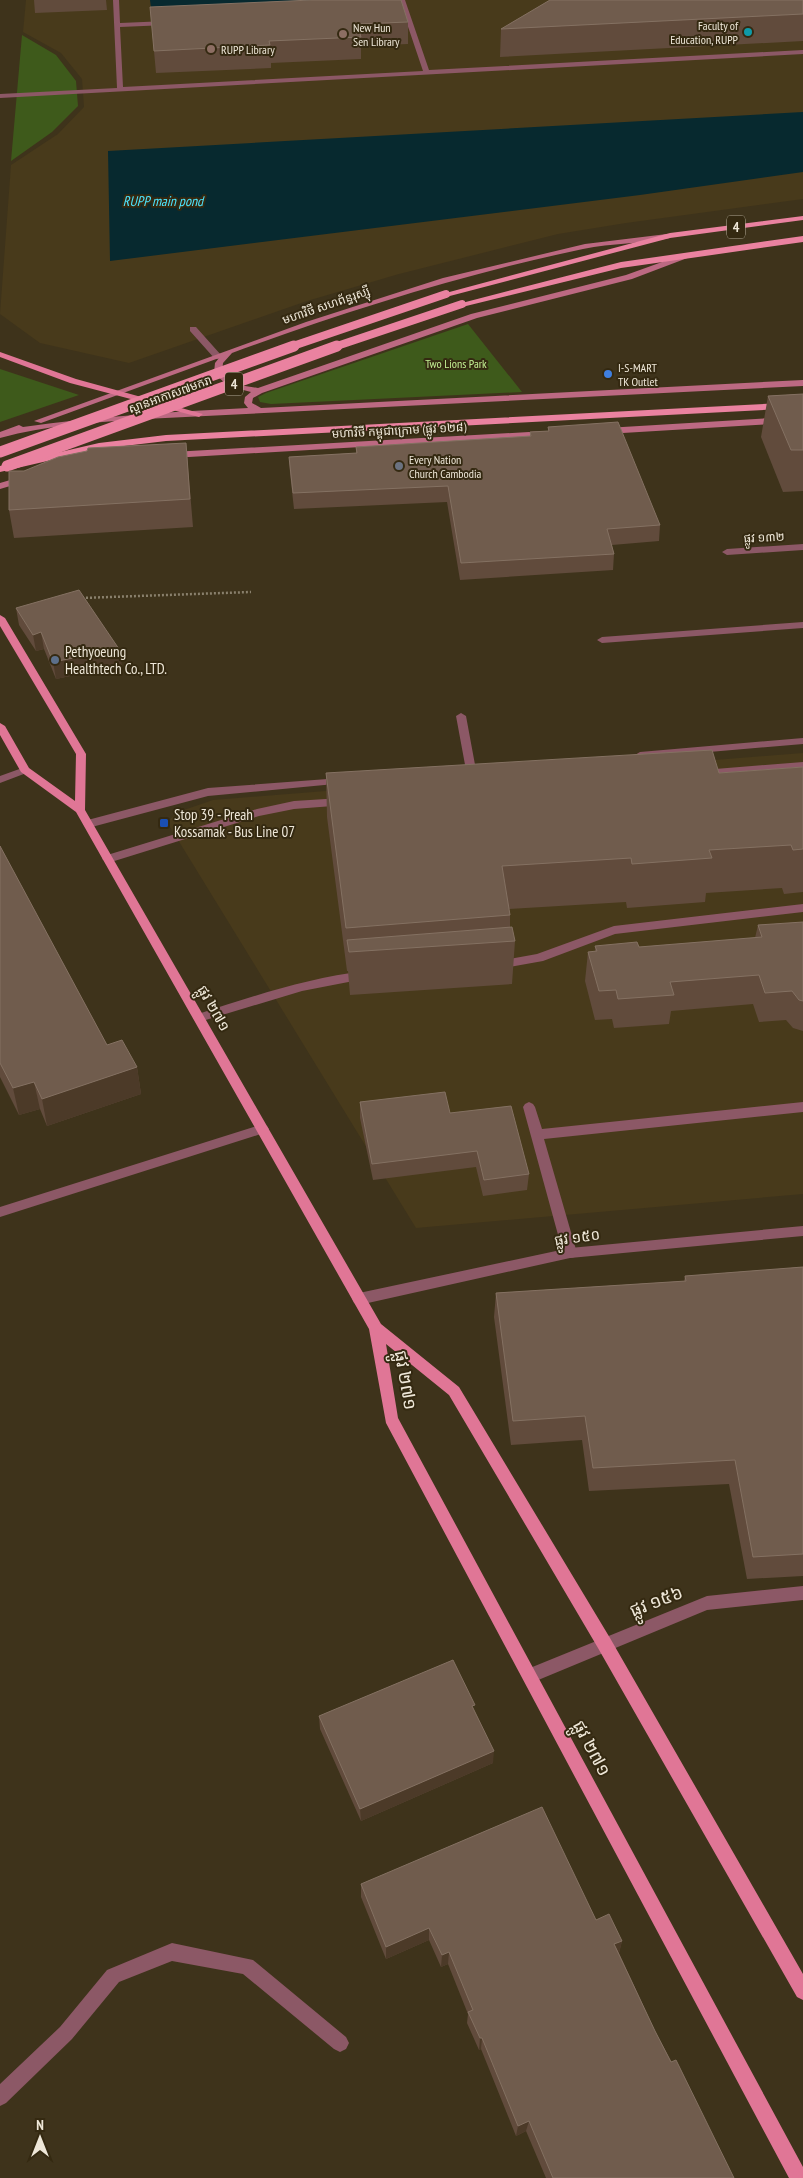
<svg xmlns="http://www.w3.org/2000/svg" width="803" height="2178" font-family="'PT Sans Narrow','Noto Sans Khmer',sans-serif">
<style>
.built{fill:#483a1b}
.green{fill:#3e5a1b}
.water{fill:#07292f}
.lines{fill:none;stroke-linecap:round;stroke-linejoin:round}
.path{stroke:#89806c;stroke-width:2.5;stroke-dasharray:2 2;stroke-linecap:butt}
.service{fill:#8c5866;fill-rule:evenodd}
.minor{fill:#8c5866;fill-rule:evenodd}
.secondary{fill:#bc6982;fill-rule:evenodd}
.primary{fill:#e07696;fill-rule:evenodd}
.trunk{fill:#ea82a0;fill-rule:evenodd}
.trunk-bridge-far1{stroke:#ea82a0;stroke-width:8}
.trunk-bridge{stroke:#ea82a0;stroke-width:11}
.wall{fill:#614b3c}
.shaded-wall{fill:#4c3a28}
.building{fill:#705c4d;stroke:#847162}
.culture-dot{fill:#0f9aa8;stroke:#342911;stroke-width:2}
.education-dot{fill:#8d6e63;stroke:#342911;stroke-width:2}
.shop-dot{fill:#3f7fe0;stroke:#342911;stroke-width:2}
.worship-dot{fill:#6b7280;stroke:#342911;stroke-width:2}
.service-dot{fill:#5c6f8a;stroke:#342911;stroke-width:2}
.transit-dot{fill:#1a4fb4;stroke:#342911;stroke-width:2}
.labels{text-anchor:middle;dominant-baseline:central;stroke-width:4;stroke-linejoin:round;paint-order:stroke}
.far-poi-label{font-size:12px;fill:#eee7d8;stroke:#342911;text-anchor:start}
.far-street-label{font-size:12px;fill:#eee7d8;stroke:#342911}
.far-park-label{font-size:12px;fill:#c2f093;stroke:#342911}
.far-water-label{font-size:14px;font-style:italic;fill:#4ce5ff;stroke:#342911}
.shield{fill:#342911;stroke:#b6ae9c;stroke-width:1}
.shield-label{font-size:14px;font-weight:bold;fill:#eee7d8}
.poi-label{font-size:15px;fill:#eee7d8;stroke:#342911;text-anchor:start}
.street-label{font-size:15px;fill:#eee7d8;stroke:#342911}
.near-street-label{font-size:18px;fill:#eee7d8;stroke:#342911}
</style>
<rect width="100%" height="100%" fill="#3e331b"/>
<path class="built" d="M 26,0 L 803,0 L 803,199 L 626,223 L 558,234 L 399,274 L 307,301 L 129,363 L 40,343 L 0,314 L 11,165 L 58,134 L 84,107 L 82,79 L 61,53 L 23,32 Z
M 803,753 L 803,1194 L 416,1228 L 167,822 L 178,812 L 213,800 Z"/>
<path class="green" d="M 22,35 L 56,55 L 76,81 L 78,106 L 52,132 L 11,161 Z
M 468,324 L 522,392 L 271,404 L 260,402 L 258,397 L 266,393 Z
M 0,369 L 79,395 L 0,422 Z"/>
<path class="water" d="M 150,0 L 376,0 L 152,15 Z
M 803,112 L 803,172 L 640,195 L 110,261 L 108,151 Z"/>
<g class="lines">
<path class="path" d="M 82,598 L 251,592"/>
<path class="service" d="M 113,0 L 119,0 L 120,23 L 167,21 L 170,23 L 167,25 L 120,27 L 123,87 L 423,71 L 399,0 L 405,0 L 429,70 L 803,50 L 803,54 L 0,98 L 0,94 L 117,88 Z
M 190,327 L 196,327 L 221,355 L 221,359 L 215,359 L 190,331 Z
M 461,713 L 466,716 L 476,770 L 471,773 L 466,770 L 456,716 Z
M 803,762 L 803,768 L 703,776 L 698,773 L 703,770 Z
M 342,798 L 346,799 L 347,802 L 346,805 L 294,809 L 259,816 L 108,863 L 102,859 L 104,856 L 257,809 L 294,801 Z
M 803,904 L 803,912 L 615,934 L 543,961 L 498,969 L 492,965 L 498,961 L 537,954 L 614,926 Z
M 365,971 L 371,975 L 369,978 L 302,991 L 199,1022 L 193,1018 L 195,1015 C 251,997 306,978 365,971 Z
M 529,1102 L 533,1104 L 535,1107 L 542,1129 L 803,1102 L 803,1112 L 544,1139 L 577,1253 L 575,1257 L 570,1258 L 565,1257 L 563,1253 L 523,1107 L 525,1104 Z"/>
<path class="minor" d="M 803,544 L 803,550 L 727,555 L 722,552 L 727,549 Z
M 803,622 L 803,628 L 602,643 L 597,640 L 602,637 Z
M 803,738 L 803,744 L 640,758 L 635,755 L 640,752 Z
M 25,767 L 30,770 L 29,772 L 0,783 L 0,776 Z
M 341,778 L 346,781 L 345,783 L 208,796 L 88,828 L 83,824 L 84,821 L 208,788 Z
M 263,1124 L 267,1126 L 269,1129 L 267,1132 L 0,1217 L 0,1207 Z
M 803,1226 L 803,1236 L 570,1258 L 359,1305 L 354,1303 L 352,1299 L 354,1295 L 359,1293 L 570,1248 Z
M 803,1586 L 803,1600 L 707,1610 L 531,1683 L 525,1680 L 523,1675 L 525,1670 L 707,1596 Z
M 172,1943 L 253,1960 L 346,2037 L 349,2043 L 346,2049 L 340,2052 L 334,2049 L 243,1974 L 172,1961 L 119,1982 L 72,2039 L 6,2103 L 0,2106 L 0,2084 L 60,2027 L 107,1970 Z"/>
<path class="secondary" d="M 667,234 L 671,236 L 670,238 C 641,244 612,243 583,249 C 464,274 347,311 232,353 L 223,363 L 222,373 L 239,385 L 258,388 L 471,314 L 626,275 L 687,253 L 690,253 L 690,257 L 632,279 L 477,318 L 262,393 L 253,398 L 252,403 L 261,408 L 803,380 L 803,386 L 145,419 C 97,422 47,425 0,438 L 0,432 L 19,425 L 23,427 C 98,416 173,412 248,408 L 244,403 L 245,397 L 251,392 L 228,386 L 214,373 L 215,363 L 219,358 L 41,423 L 34,421 L 306,322 L 443,278 L 585,244 Z
M 803,416 L 803,422 L 606,434 L 602,431 L 606,428 Z
M 546,431 L 549,432 L 549,436 L 172,458 L 168,455 L 172,452 Z
M 24,476 L 27,477 L 27,481 L 0,489 L 0,483 Z"/>
<path class="primary" d="M 0,352 L 76,379 L 203,414 L 199,417 L 70,383 L 0,357 Z
M 0,615 L 5,618 L 86,754 L 85,810 L 381,1324 L 459,1387 L 610,1638 L 803,1974 L 803,2000 L 797,1997 L 598,1648 L 449,1395 L 386,1344 L 398,1418 L 803,2167 L 803,2178 L 789,2178 L 386,1423 L 369,1329 L 76,812 L 21,772 L 0,735 L 0,723 L 5,726 L 29,768 L 75,801 L 76,754 L 0,626 Z"/>
<path class="trunk" d="M 803,216 L 803,220 L 670,238 L 446,297 L 442,294 L 670,233 Z
M 803,236 L 803,242 L 621,268 L 462,307 L 458,304 L 621,262 Z
M 803,402 L 803,408 L 166,441 L 99,449 L 0,472 L 0,466 L 99,443 L 166,435 Z"/>
<path class="trunk-bridge-far1" d="M 290,347 L 446,294
M 334,347 L 462,304"/>
<path class="trunk-bridge" d="M 0,452 L 294,346
M 7,466 L 337,346"/>
</g>
<path class="wall" d="M 34,0 L 106,0 L 107,10 L 35,13 Z
M 803,0 L 803,41 L 500,57 L 501,29 Z
M 150,7 L 408,22 L 408,44 L 361,46 L 361,59 L 271,63 L 271,68 L 156,73 Z
M 803,394 L 803,491 L 783,492 L 761,437 L 768,396 Z
M 548,427 L 660,525 L 659,541 L 612,545 L 614,554 L 613,570 L 460,580 L 447,502 L 294,509 L 290,473 L 289,457 L 356,453 L 356,447 L 530,437 L 530,432 L 548,431 Z
M 186,443 L 193,527 L 14,538 L 9,510 L 24,471 Z
M 16,608 L 122,665 L 56,679 L 44,649 L 36,651 L 19,625 Z
M 803,767 L 803,892 L 784,894 L 782,888 L 706,893 L 705,902 L 627,908 L 626,902 L 509,909 L 510,915 L 510,927 L 515,941 L 512,984 L 350,995 L 348,971 L 347,971 L 327,817 L 326,773 L 719,773 Z
M 0,846 L 107,1045 L 137,1067 L 141,1094 L 47,1126 L 40,1109 L 19,1115 L 0,1077 Z
M 803,922 L 803,1031 L 793,1028 L 786,1020 L 759,1022 L 753,1004 L 671,1011 L 669,1024 L 614,1028 L 612,1019 L 595,1020 L 585,981 L 588,952 L 595,951 L 595,946 L 639,947 L 755,938 L 758,925 Z
M 360,1102 L 450,1113 L 529,1174 L 527,1190 L 483,1196 L 476,1167 L 373,1180 L 360,1118 Z
M 803,1267 L 803,1576 L 747,1579 L 729,1484 L 589,1491 L 582,1440 L 511,1445 L 494,1317 L 496,1293 L 684,1281 L 685,1276 Z
M 474,1712 L 493,1763 L 361,1821 L 320,1729 L 319,1716 Z
M 361,1884 L 596,1920 L 622,1941 L 619,1953 L 655,2031 L 734,2178 L 546,2178 L 526,2131 L 516,2136 L 481,2049 L 479,2050 L 467,2023 L 468,2014 L 448,1964 L 441,1967 L 429,1940 L 386,1959 L 361,1897 Z"/>
<path class="shaded-wall" d="M 41,632 L 44,649 L 36,651 L 33,635 Z
M 119,649 L 122,665 L 56,679 L 53,662 Z
M 137,1067 L 141,1094 L 47,1126 L 42,1099 Z
M 34,1082 L 40,1109 L 19,1115 L 13,1088 Z
M 494,1751 L 493,1763 L 361,1821 L 360,1809 Z
M 429,1928 L 429,1940 L 386,1959 L 386,1947 Z
M 622,1941 L 619,1953 L 614,1944 Z
M 449,1952 L 448,1964 L 441,1967 L 442,1955 Z
M 480,2038 L 482,2038 L 481,2049 L 479,2050 Z
M 529,2121 L 526,2131 L 516,2136 L 518,2126 Z"/>
<path class="building" d="M 312,0 L 401,0 L 408,22 L 357,24 L 361,37 L 269,41 L 270,45 L 154,51 L 150,7 Z
M 550,0 L 803,0 L 803,14 L 501,29 Z
M 803,394 L 803,450 L 791,450 L 768,396 Z
M 618,422 L 660,525 L 607,529 L 614,554 L 461,563 L 448,486 L 293,493 L 289,457 L 357,453 L 356,447 L 531,436 L 530,432 L 549,431 L 548,427 Z
M 186,443 L 190,499 L 9,510 L 9,471 L 24,471 L 58,457 L 87,451 L 88,448 Z
M 79,590 L 119,649 L 53,662 L 41,632 L 33,635 L 16,608 Z
M 712,750 L 719,773 L 803,767 L 803,849 L 793,850 L 791,845 L 709,850 L 712,858 L 632,864 L 631,858 L 502,866 L 510,915 L 346,928 L 326,773 Z
M 0,846 L 107,1045 L 122,1040 L 137,1067 L 42,1099 L 34,1082 L 13,1088 L 0,1063 Z
M 803,922 L 803,1001 L 799,1000 L 792,991 L 765,993 L 759,975 L 670,982 L 674,995 L 618,999 L 616,990 L 599,991 L 588,952 L 597,951 L 595,946 L 637,942 L 639,947 L 762,937 L 758,925 Z
M 512,927 L 515,941 L 349,952 L 347,940 Z
M 445,1092 L 450,1113 L 511,1106 L 529,1174 L 484,1180 L 477,1151 L 372,1164 L 360,1102 Z
M 803,1267 L 803,1554 L 753,1557 L 735,1460 L 593,1468 L 585,1416 L 513,1421 L 496,1293 L 686,1281 L 685,1276 Z
M 453,1660 L 475,1705 L 472,1706 L 494,1751 L 360,1809 L 319,1716 Z
M 542,1807 L 596,1920 L 609,1914 L 622,1941 L 614,1944 L 655,2031 L 671,2062 L 676,2060 L 734,2178 L 553,2178 L 529,2121 L 518,2126 L 482,2038 L 480,2038 L 468,2012 L 473,2010 L 449,1952 L 442,1955 L 429,1928 L 386,1947 L 361,1884 Z"/>
<circle class="culture-dot" cx="748" cy="32" r="5"/>
<g class="education-dot">
<circle cx="343" cy="34" r="5"/>
<circle cx="211" cy="49" r="5"/>
</g>
<circle class="shop-dot" cx="608" cy="374" r="5"/>
<circle class="worship-dot" cx="399" cy="466" r="5"/>
<circle class="service-dot" cx="55" cy="660" r="5"/>
<rect class="transit-dot" x="159" y="818" width="10" height="10" rx="2.5"/>
<g class="labels">
<g class="far-poi-label">
<text x="738" y="25" text-anchor="end">Faculty of<tspan x="738" dy="14">Education, RUPP</tspan></text>
<text x="353" y="27">New Hun<tspan x="353" dy="14">Sen Library</tspan></text>
<text x="221" y="49">RUPP Library</text>
<text x="618" y="367">I-S-MART<tspan x="618" dy="14">TK Outlet</tspan></text>
<text x="409" y="459">Every Nation<tspan x="409" dy="14">Church Cambodia</tspan></text>
</g>
<g class="far-street-label">
<text transform="translate(326 305) rotate(-19)">មហាវិថី សហព័ន្ធរុស្ស៊ី</text>
<text transform="translate(170 394) rotate(-20)">ស្ពានអាកាស៧មករា</text>
<text transform="translate(399 430) rotate(-3)">មហាវិថី កម្ពុជាក្រោម (ផ្លូវ ១២៨)</text>
<text transform="translate(764 537) rotate(-3)">ផ្លូវ ១៣២</text>
</g>
<g class="far-park-label">
<text x="456" y="363">Two Lions Park</text>
</g>
<g class="far-water-label">
<text x="163" y="201">RUPP main pond</text>
</g>
<g class="shield">
<rect x="727" y="215.5" width="18" height="23" rx="4"/>
<rect x="225" y="372.5" width="18" height="23" rx="4"/>
</g>
<g class="shield-label">
<text x="736" y="227">4</text>
<text x="234" y="384">4</text>
</g>
<g class="poi-label">
<text x="65" y="651">Pethyoeung<tspan x="65" dy="17">Healthtech Co., LTD.</tspan></text>
<text x="174" y="814">Stop 39 - Preah<tspan x="174" dy="17">Kossamak - Bus Line 07</tspan></text>
</g>
<g class="street-label">
<text transform="translate(214 1008) rotate(60)">ផ្លូវ ២៧១</text>
<text transform="translate(577 1237) rotate(-8)">ផ្លូវ ១៥០</text>
</g>
<g class="near-street-label">
<text transform="translate(406 1380) rotate(80)">ផ្លូវ ២៧១</text>
<text transform="translate(656 1601) rotate(-21)">ផ្លូវ ១៥៦</text>
<text transform="translate(592 1748) rotate(62)">ផ្លូវ ២៧១</text>
</g>
</g>
<g transform="translate(40 2138)" stroke="#342911" stroke-width="4" paint-order="stroke">
<path d="M0-4L9 19L0 12L-9 19Z" fill="#eee7d8"/>
<text y="-8" font-size="14" font-weight="bold" text-anchor="middle" fill="#eee7d8">N</text>
</g>
</svg>
